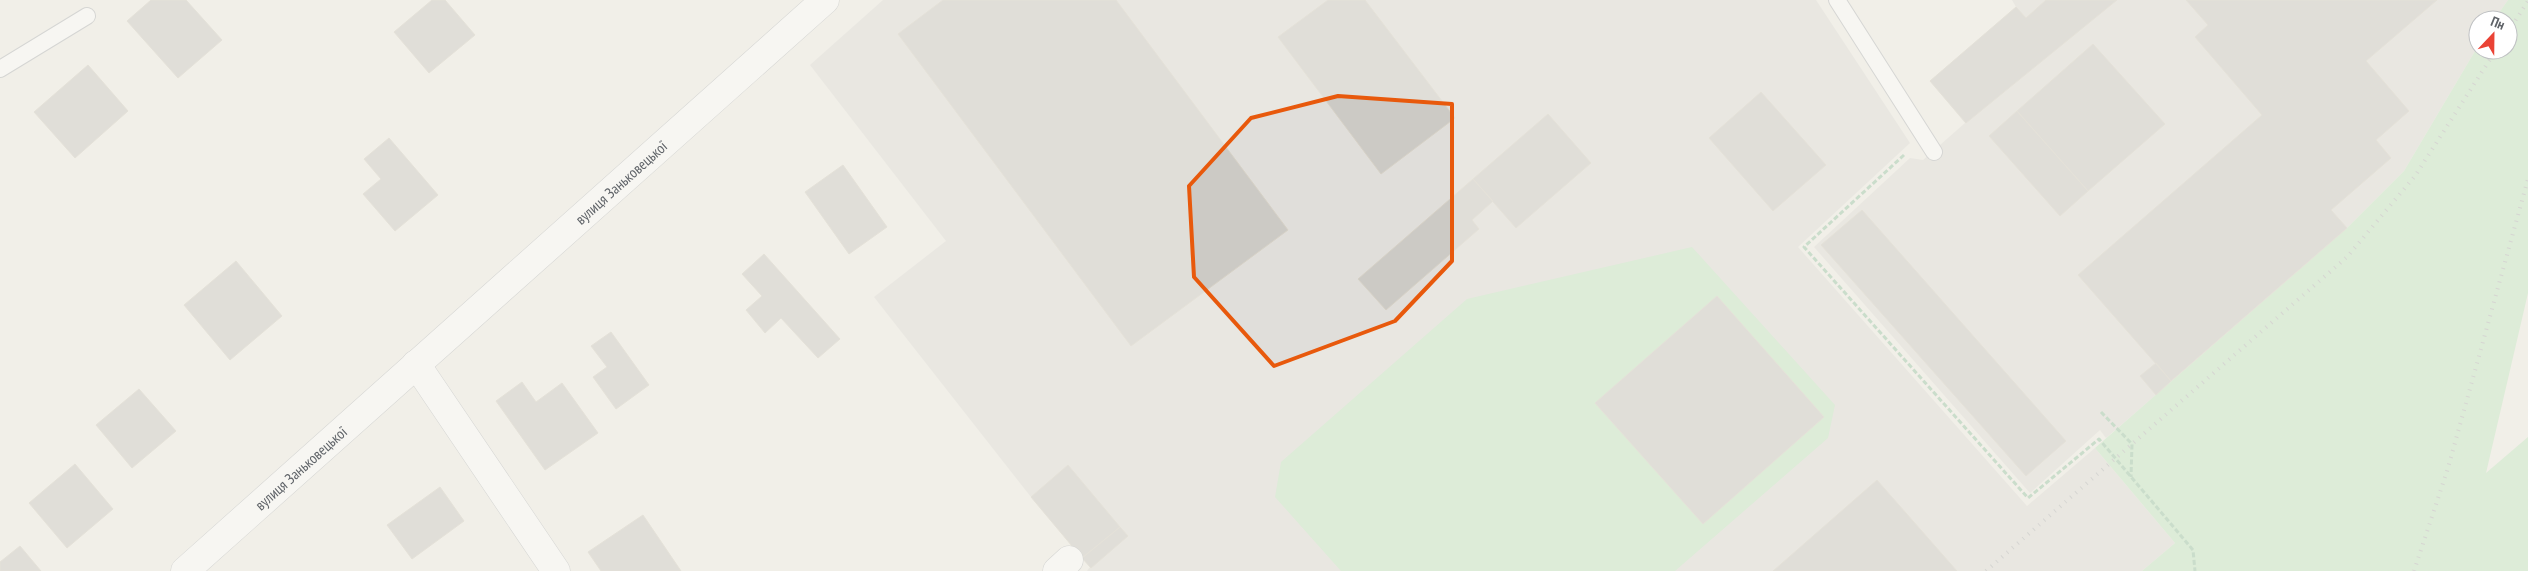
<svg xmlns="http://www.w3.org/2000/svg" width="2528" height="571" font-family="'PT Sans Narrow',sans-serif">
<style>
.industrial{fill:#e0deda}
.green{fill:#c5e8c5}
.building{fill:#cccac5;stroke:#d6d1c6}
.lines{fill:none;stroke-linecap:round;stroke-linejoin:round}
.lane-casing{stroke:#b5b8bc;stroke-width:18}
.street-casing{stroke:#b5b8bc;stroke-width:29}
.path{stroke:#9cc7a9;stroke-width:3;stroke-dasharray:5 2.5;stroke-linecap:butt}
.lane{stroke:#fff;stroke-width:16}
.street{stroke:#fff;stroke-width:28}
.rail{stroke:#b6b7b8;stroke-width:4;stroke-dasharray:1 6;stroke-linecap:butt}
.marked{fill:none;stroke:#e8590c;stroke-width:4;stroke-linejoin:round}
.labels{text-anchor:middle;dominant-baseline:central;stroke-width:4;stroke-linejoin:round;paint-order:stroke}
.street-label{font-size:15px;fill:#5f6368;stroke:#fff}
</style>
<rect width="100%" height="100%" fill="#f1efe8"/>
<path class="industrial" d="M 883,0 L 1816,0 L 1910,143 L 1798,247 L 2027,506 L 2095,448 L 2175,543 L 2142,571 L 1087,571 L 1090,567 L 1031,497 L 874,297 L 946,241 L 810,65 Z
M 2012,0 L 2508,0 L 2494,20 L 2478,20 L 2478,46 L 2404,171 L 2347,228 L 2156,395 L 2106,438 L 2100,430 L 2030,493 L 1814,247 L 1910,158 L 1923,160 L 1965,123 L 1930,81 L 2016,7 Z"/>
<path class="green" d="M 2508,0 L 2528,0 L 2528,293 L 2486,473 L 2528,437 L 2528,571 L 2142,571 L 2175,543 L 2095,448 L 2347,228 L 2404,171 L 2478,46 L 2478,50 L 2508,50 L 2508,20 L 2494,20 Z
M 1692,247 L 1835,405 L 1828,438 L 1675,571 L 1341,571 L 1275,497 L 1281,462 L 1467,299 Z"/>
<path class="building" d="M 151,0 L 186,0 L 222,40 L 178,78 L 127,21 Z
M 432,0 L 445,0 L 475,35 L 429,73 L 394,32 Z
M 943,0 L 1116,0 L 1288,230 L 1131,346 L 898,34 Z
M 1328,0 L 1365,0 L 1455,118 L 1381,174 L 1278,37 Z
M 2046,0 L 2117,0 L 1966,123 L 1930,81 L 2016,7 L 2026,18 Z
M 2186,0 L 2437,0 L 2366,61 L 2409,111 L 2376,140 L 2391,158 L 2331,210 L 2347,228 L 2171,381 L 2078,275 L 2262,115 L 2195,37 L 2208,25 Z
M 2093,44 L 2165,124 L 2088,191 L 2017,111 Z
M 88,65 L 128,111 L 75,158 L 34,112 Z
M 1761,92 L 1826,165 L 1773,211 L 1709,138 Z
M 2017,111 L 2088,191 L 2060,216 L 1989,136 Z
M 1548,114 L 1591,163 L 1516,228 L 1473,179 Z
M 389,138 L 438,195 L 395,231 L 363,194 L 381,179 L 364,159 Z
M 843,165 L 887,227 L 849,254 L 805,192 Z
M 1473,179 L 1493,201 L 1472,220 L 1479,229 L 1386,310 L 1358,279 Z
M 1862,210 L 2066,441 L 2026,476 L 1821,245 Z
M 764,254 L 840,339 L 818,358 L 781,318 L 765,333 L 746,310 L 762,296 L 742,274 Z
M 236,261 L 282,316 L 230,360 L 184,305 Z
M 1717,296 L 1824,417 L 1703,524 L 1595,403 Z
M 611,332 L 649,385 L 616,409 L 593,377 L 607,367 L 591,346 Z
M 2156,363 L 2171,381 L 2156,395 L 2140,376 Z
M 522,382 L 536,402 L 562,383 L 598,433 L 545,470 L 496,401 Z
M 139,389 L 176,431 L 132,468 L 96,425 Z
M 75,464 L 113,509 L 67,548 L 29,503 Z
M 1068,465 L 1120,527 L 1082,558 L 1031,497 Z
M 1877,480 L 1957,571 L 1773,571 Z
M 440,487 L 464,521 L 412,559 L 387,525 Z
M 643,515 L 681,571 L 601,571 L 588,552 Z
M 1120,527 L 1128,536 L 1091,568 L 1082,558 Z
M 20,546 L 41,571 L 0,571 L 0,562 Z"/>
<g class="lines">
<defs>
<path id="lane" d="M 1837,0 L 1934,152
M 0,69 L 87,16"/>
<g id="street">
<path d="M 416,364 L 556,571"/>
<path id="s1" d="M 185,571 L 825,0"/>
<path d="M 1057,571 L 1069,560"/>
</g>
</defs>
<use href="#lane" class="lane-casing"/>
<use href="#street" class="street-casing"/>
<path class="path" d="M 1904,155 L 1804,247 L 2028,498 L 2099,439 L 2193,550 L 2195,571
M 2101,412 L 2132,444 L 2131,477"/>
<use href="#lane" class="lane"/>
<use href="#street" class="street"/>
<path class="rail" d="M 2508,32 L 2528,1
M 1986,571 L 2347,257 L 2415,176 L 2496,50
M 2414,571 L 2448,468 L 2528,179"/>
</g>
<path d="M0 0H2528V571H0ZM 1338,96 L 1452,104 L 1452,261 L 1395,321 L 1274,366 L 1194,277 L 1189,186 L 1251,118 Z" fill="#f1efe8" fill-opacity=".55" fill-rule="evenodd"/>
<path class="marked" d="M 1338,96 L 1452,104 L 1452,261 L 1395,321 L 1274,366 L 1194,277 L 1189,186 L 1251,118 Z"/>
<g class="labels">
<g class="street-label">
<text stroke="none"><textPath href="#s1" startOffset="584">вулиця Заньковецької</textPath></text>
<text stroke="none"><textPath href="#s1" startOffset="155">вулиця Заньковецької</textPath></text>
</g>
</g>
<g transform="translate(2493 35) rotate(22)"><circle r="24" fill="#ffffff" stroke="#bfc1c3"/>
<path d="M0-4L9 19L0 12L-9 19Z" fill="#ea4335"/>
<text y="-8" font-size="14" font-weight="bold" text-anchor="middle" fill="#5f6368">Пн</text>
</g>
</svg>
